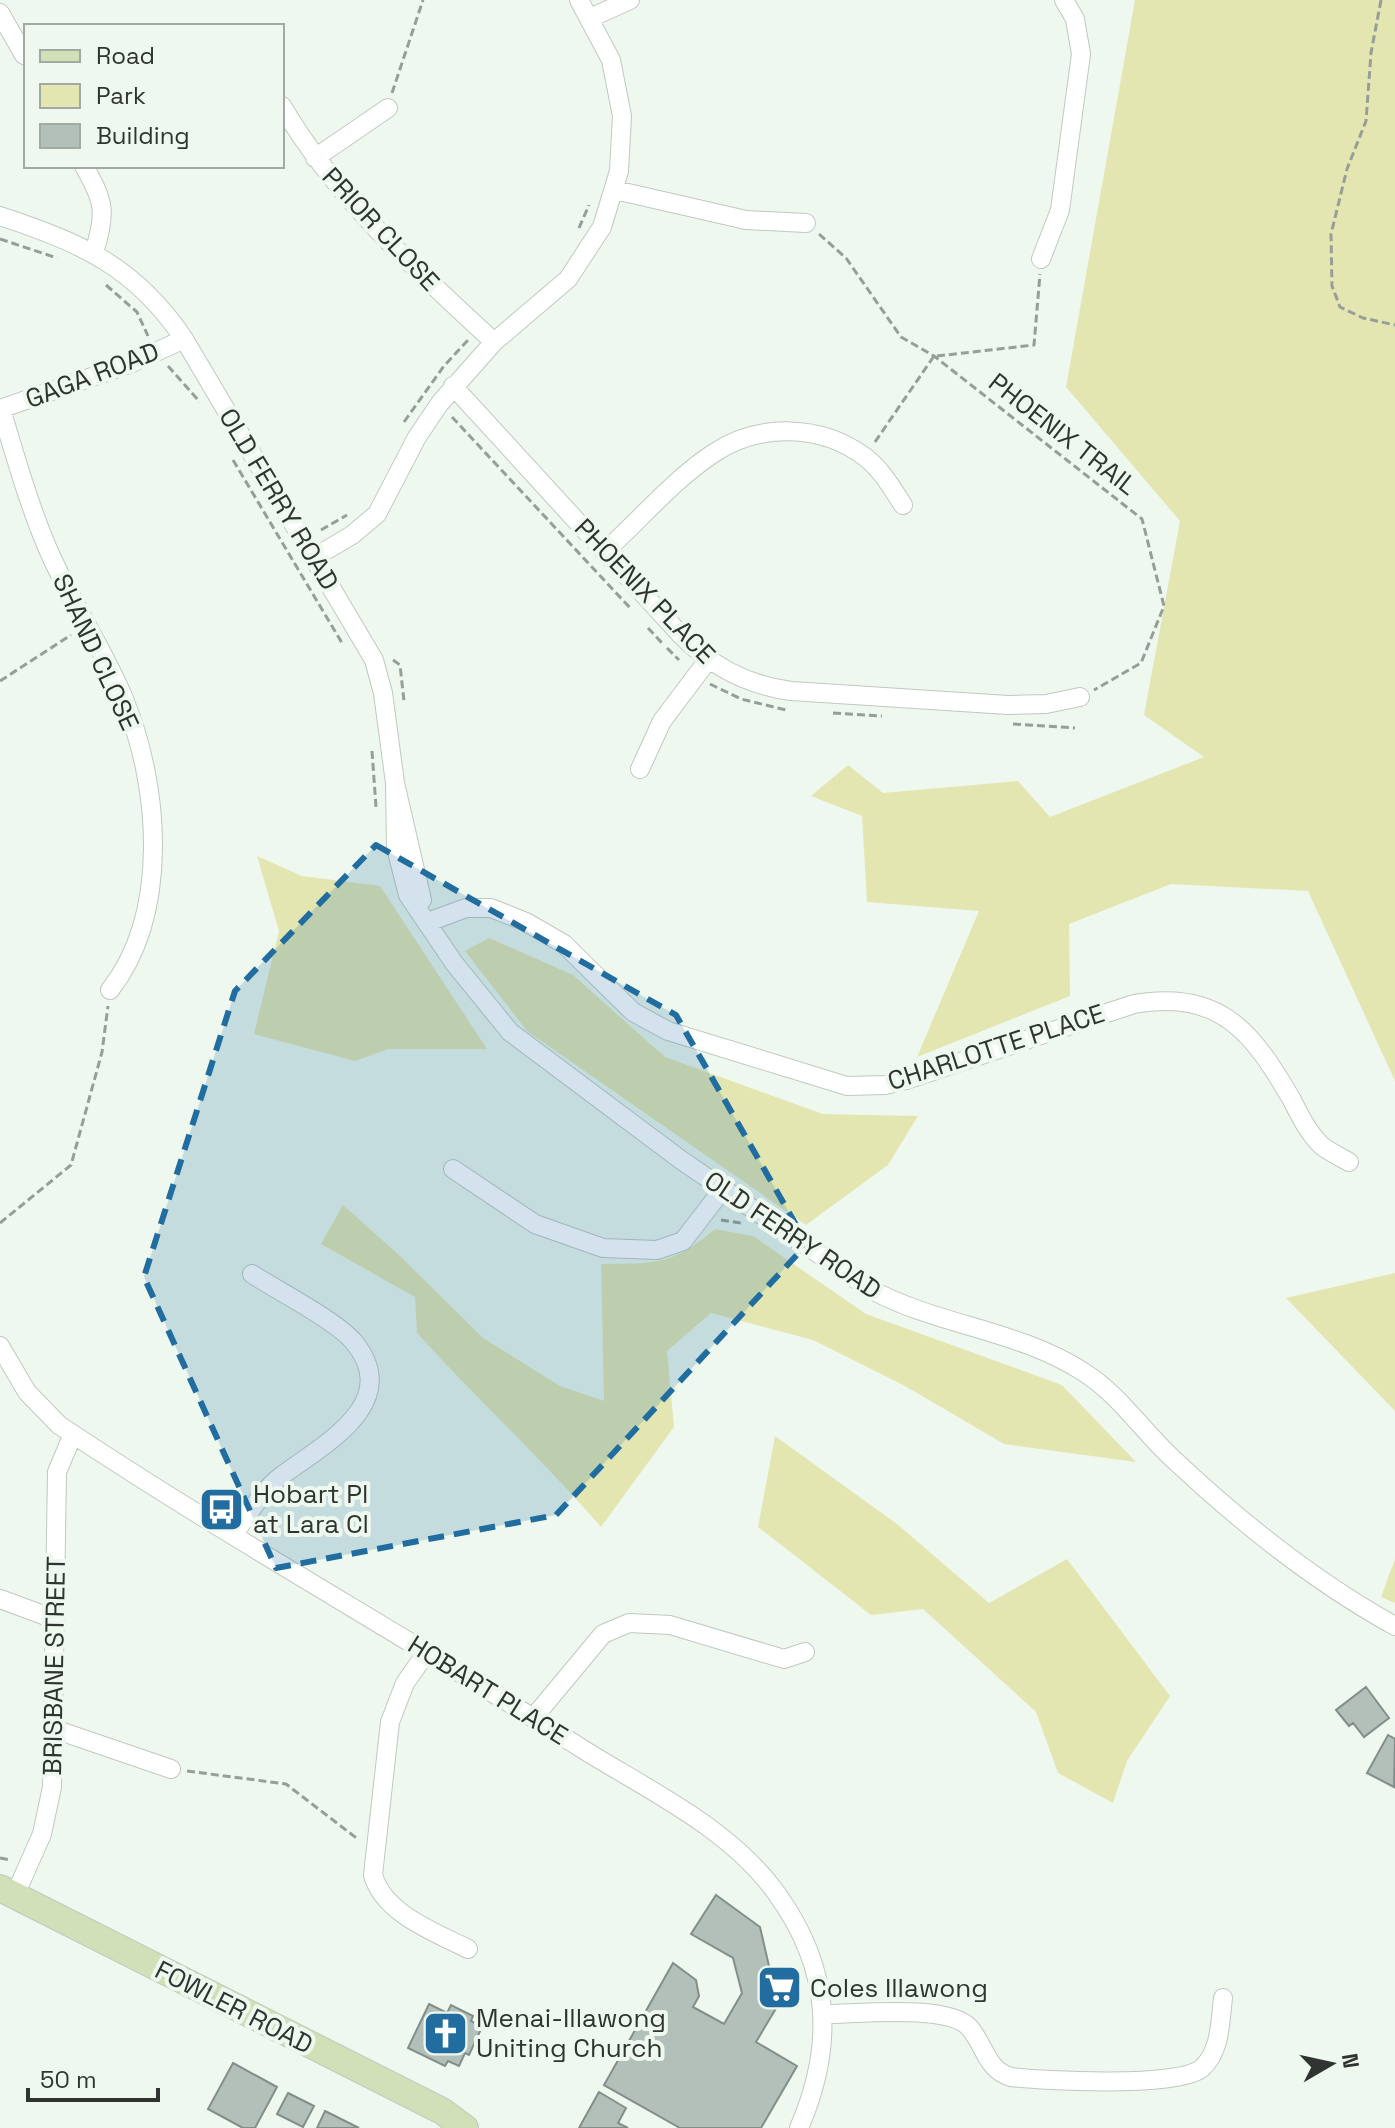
<svg xmlns="http://www.w3.org/2000/svg" width="1395" height="2128" font-family="'Space Grotesk',sans-serif">
<style>
.green{fill:#e4e6b2}
.building{fill:#b3c0ba;stroke:#828e89;stroke-width:2}
.lines{fill:none;stroke-linecap:round;stroke-linejoin:round}
.street-casing{stroke:#c0c9c0;stroke-width:20}
.secondary-casing{stroke:#c0c9c0;stroke-width:28}
.path{stroke:#979e97;stroke-width:3;stroke-dasharray:8 4;stroke-linecap:butt}
.street{stroke:#fff;stroke-width:18}
.secondary{stroke:#d2e0b8;stroke-width:26}
.marked{fill:#216da0;fill-opacity:0.2;stroke:#216da0;stroke-width:6;stroke-dasharray:16 10;stroke-linejoin:round}
.labels{text-anchor:middle;dominant-baseline:central;stroke-width:8;stroke-linejoin:round;paint-order:stroke}
.street-label{font-size:26px;fill:#303430;stroke:#eef8ef}
.poi-label{font-size:26px;fill:#303430;stroke:#eef8ef;text-anchor:start}
</style>
<rect width="100%" height="100%" fill="#eef8ef"/>
<path class="green" d="M 1135,0 L 1395,0 L 1395,1081 L 1308,891 L 1171,884 L 1069,924 L 1070,996 L 917,1057 L 979,911 L 867,902 L 862,816 L 811,796 L 848,765 L 883,793 L 1018,781 L 1050,817 L 1204,757 L 1144,715 L 1180,521 L 1066,387 Z
M 257,856 L 302,876 L 380,886 L 487,1049 L 388,1049 L 355,1061 L 254,1034 L 279,931 Z
M 489,938 L 573,975 L 665,1057 L 823,1114 L 918,1116 L 888,1165 L 806,1225 L 527,1031 L 465,951 Z
M 343,1205 L 400,1256 L 483,1338 L 560,1386 L 604,1401 L 601,1264 C 657,1263 671,1266 715,1229 L 753,1236 L 866,1314 L 1062,1385 L 1136,1462 L 1004,1444 L 905,1386 L 813,1340 L 711,1313 L 667,1351 L 674,1427 L 601,1527 C 542,1459 477,1399 417,1333 L 415,1297 L 321,1244 Z
M 1395,1273 L 1395,1411 L 1286,1298 Z
M 775,1436 L 897,1524 L 989,1603 L 1067,1559 L 1170,1696 L 1127,1761 L 1113,1803 L 1058,1773 L 1036,1712 L 923,1609 L 871,1615 L 758,1527 Z
M 1395,1559 L 1395,1603 L 1381,1597 Z"/>
<path class="building" d="M 1366,1687 L 1389,1718 L 1364,1737 L 1353,1723 L 1349,1726 L 1336,1710 Z
M 1388,1735 L 1395,1739 L 1394,1787 L 1367,1773 Z
M 716,1895 L 760,1927 L 778,2005 L 756,2042 L 797,2066 L 761,2128 L 680,2128 L 604,2085 L 673,1963 L 696,1980 L 699,1996 L 693,2007 L 724,2024 L 742,1993 L 733,1958 L 691,1934 Z
M 429,2004 L 447,2013 L 451,2005 L 473,2016 L 471,2021 L 482,2027 L 469,2055 L 465,2053 L 459,2066 L 448,2061 L 445,2066 L 408,2048 Z
M 233,2063 L 277,2087 L 255,2128 L 243,2128 L 208,2109 Z
M 599,2092 L 626,2108 L 618,2123 L 628,2128 L 579,2128 Z
M 288,2093 L 314,2106 L 303,2127 L 277,2114 Z
M 325,2111 L 359,2128 L 317,2128 Z"/>
<g class="lines">
<defs>
<path id="street" d="M 0,13 L 24,55
M 590,18 L 630,0
M 282,106 C 337,199 415,269 494,342
M 315,158 L 388,108
M 84,166 C 104,201 107,212 94,252
M 615,190 L 746,220 L 806,223
M 0,216 C 81,243 135,266 184,339 L 374,660 L 383,693 L 395,783 L 422,900
M 1041,259 L 1060,210 L 1081,54 L 1075,19 L 1064,0
M 453,386 L 680,634 C 711,666 746,685 791,691 L 1008,705 L 1046,704 L 1080,697
M 0,409 L 132,363 L 184,339
M 1,409 C 15,455 28,502 47,547 C 69,599 102,646 124,699 C 160,786 170,913 110,990
M 604,552 C 640,520 674,479 714,453 C 759,423 821,424 865,457 C 881,469 892,488 903,505
M 315,557 L 352,535 L 377,514 L 417,437 L 440,403 L 494,342 L 568,279 L 602,227 L 619,171 L 622,116 L 611,60 L 579,0
M 640,769 L 662,721 L 708,660
M 395,783 L 396,848 L 408,895 L 454,963 L 510,1032 L 681,1160 L 870,1289 C 938,1326 1020,1330 1085,1373 C 1118,1394 1143,1431 1172,1458 C 1239,1521 1315,1582 1395,1626
M 428,922 L 466,908 L 491,908 L 526,922 L 564,944 L 633,1012 L 668,1031 L 847,1086 L 885,1085 L 906,1080 L 1134,1004 C 1221,989 1253,1033 1292,1100 C 1300,1116 1309,1134 1322,1146 C 1330,1152 1340,1157 1349,1162
M 453,1169 L 535,1224 L 603,1248 L 657,1250 L 683,1241 L 723,1189
M 0,1346 L 27,1392 L 59,1425 C 230,1539 411,1639 584,1750 C 650,1791 731,1829 777,1894 C 831,1969 835,2045 799,2128
M 234,1534 C 248,1515 262,1491 280,1477 C 322,1445 404,1404 354,1342 C 335,1320 278,1291 252,1274
M 0,1599 L 54,1619
M 427,1652 L 405,1683 L 390,1722 L 373,1875 C 384,1914 435,1932 468,1949
M 534,1717 L 603,1634 L 629,1623 L 670,1625 L 784,1659 L 805,1652
M 54,1729 L 171,1769
M 15,1895 L 42,1834 L 52,1787 L 57,1472 L 73,1434
M 824,2014 C 857,2014 947,2004 969,2027 C 985,2045 986,2070 1011,2077 C 1045,2081 1179,2088 1202,2068 C 1221,2051 1220,2021 1223,1998"/>
<path id="secondary" d="M 0,1888 L 442,2111 L 465,2128"/>
</defs>
<use href="#street" class="street-casing"/>
<use href="#secondary" class="secondary-casing"/>
<path class="path" d="M 1381,0 L 1371,53 L 1366,121 L 1347,169 L 1331,234 L 1332,286 L 1340,307 L 1363,318 L 1395,325
M 392,93 L 423,0
M 579,228 L 589,205
M 819,234 L 846,258 L 901,337 L 934,356 L 1142,519 L 1164,606 L 1141,663 L 1094,690
M 0,239 L 57,258
M 106,285 L 137,312 L 148,336
M 937,356 L 1034,345 L 1040,274
M 168,366 L 200,402
M 452,417 L 632,610
M 404,422 L 444,366 L 468,340
M 875,442 L 934,356
M 233,460 L 342,643
M 321,530 L 347,515
M 648,628 L 662,643
M 667,648 L 679,660
M 393,660 L 400,665 L 404,701
M 0,681 L 71,635
M 710,684 L 741,699 L 786,710
M 833,713 L 882,716
M 1013,724 L 1075,728
M 372,751 L 376,807
M 721,1220 L 741,1223
M 0,1223 L 71,1165 L 102,1052 L 108,1006
M 187,1771 L 286,1784 L 359,1840
M 0,1858 L 11,1860"/>
<use href="#street" class="street"/>
<use href="#secondary" class="secondary"/>
</g>
<path class="marked" d="M 376,845 L 676,1015 L 807,1244 L 556,1515 L 276,1568 L 144,1277 L 235,991 Z"/>
<defs>
<symbol id="bus-square" viewBox="-11 -11 22 22"><rect x="-9" y="-9" width="18" height="18" rx="4" fill="#216da0" stroke="#eef8ef"/><path d="M-5-6H5V4H4V6H2V4H-2V6H-4V4H-5ZM-3.5-4V0h7V-4ZM-3.5 1.2v1.5H-2V1.2ZM2 1.2v1.5H3.5V1.2Z" fill="#fff"/></symbol>
<symbol id="supermarket-square" viewBox="-11 -11 22 22"><rect x="-9" y="-9" width="18" height="18" rx="4" fill="#216da0" stroke="#eef8ef"/><path d="M-6-5.5h2.5l.6 2H6L4.5 2H-2.5L-4.4-4H-6ZM-1.5 3.2a1.3 1.3 0 1 0 .1 0ZM3 3.2a1.3 1.3 0 1 0 .1 0Z" fill="#fff"/></symbol>
<symbol id="church-square" viewBox="-11 -11 22 22"><rect x="-9" y="-9" width="18" height="18" rx="4" fill="#216da0" stroke="#eef8ef"/><path d="M-1.2-6h2.4v3.5h3.3v2.4h-3.3V6h-2.4V-.1h-3.3v-2.4h3.3Z" fill="#fff"/></symbol>
</defs>
<g fill-rule="evenodd">
<use href="#bus-square" x="196" y="1484" width="51" height="51"/>
<use href="#supermarket-square" x="754" y="1962" width="51" height="51"/>
<use href="#church-square" x="420" y="2008" width="51" height="51"/>
</g>
<g class="labels">
<g class="street-label">
<text transform="translate(381 229) rotate(47)">PRIOR CLOSE</text>
<text transform="translate(92 375) rotate(-21)">GAGA ROAD</text>
<text transform="translate(1063 434) rotate(38)">PHOENIX TRAIL</text>
<text transform="translate(279 499) rotate(59)">OLD FERRY ROAD</text>
<text transform="translate(645 591) rotate(46)">PHOENIX PLACE</text>
<text transform="translate(96 652) rotate(65)">SHAND CLOSE</text>
<text transform="translate(996 1047) rotate(-18)">CHARLOTTE PLACE</text>
<text transform="translate(793 1235) rotate(34)">OLD FERRY ROAD</text>
<text transform="translate(54 1666) rotate(-89)">BRISBANE STREET</text>
<text transform="translate(488 1690) rotate(32)">HOBART PLACE</text>
<text transform="translate(234 2007) rotate(27)">FOWLER ROAD</text>
</g>
<g class="poi-label">
<text x="253" y="1494">Hobart Pl<tspan x="253" dy="30">at Lara Cl</tspan></text>
<text x="810" y="1988">Coles Illawong</text>
<text x="476" y="2018">Menai-Illawong<tspan x="476" dy="30">Uniting Church</tspan></text>
</g>
</g>
<rect x="24" y="24" width="260" height="144" fill="#eef8ef" stroke="#a2aaa3" stroke-width="2"/>
<rect x="40" y="50" width="40" height="12" fill="#d2e0b8" stroke="#a2aaa3" stroke-width="2"/>
<text x="96" y="64" font-size="24" fill="#303430">Road</text>
<rect x="40" y="84" width="40" height="24" fill="#e4e6b2" stroke="#a2aaa3" stroke-width="2"/>
<text x="96" y="104" font-size="24" fill="#303430">Park</text>
<rect x="40" y="124" width="40" height="24" fill="#b3c0ba" stroke="#a2aaa3" stroke-width="2"/>
<text x="96" y="144" font-size="24" fill="#303430">Building</text>
<g transform="translate(1331 2064) rotate(81)" stroke="#eef8ef" stroke-width="6" paint-order="stroke">
<path d="M0-6L14 30L0 20L-14 30Z" fill="#303430"/>
<text y="-12" font-size="22" font-weight="bold" text-anchor="middle" fill="#303430">N</text>
</g>
<path d="M28 2088v12h130v-12" fill="none" stroke="#303430" stroke-width="4"/>
<text x="40" y="2088" font-size="24" fill="#303430" stroke="#eef8ef" stroke-width="6" paint-order="stroke">50 m</text>
</svg>
